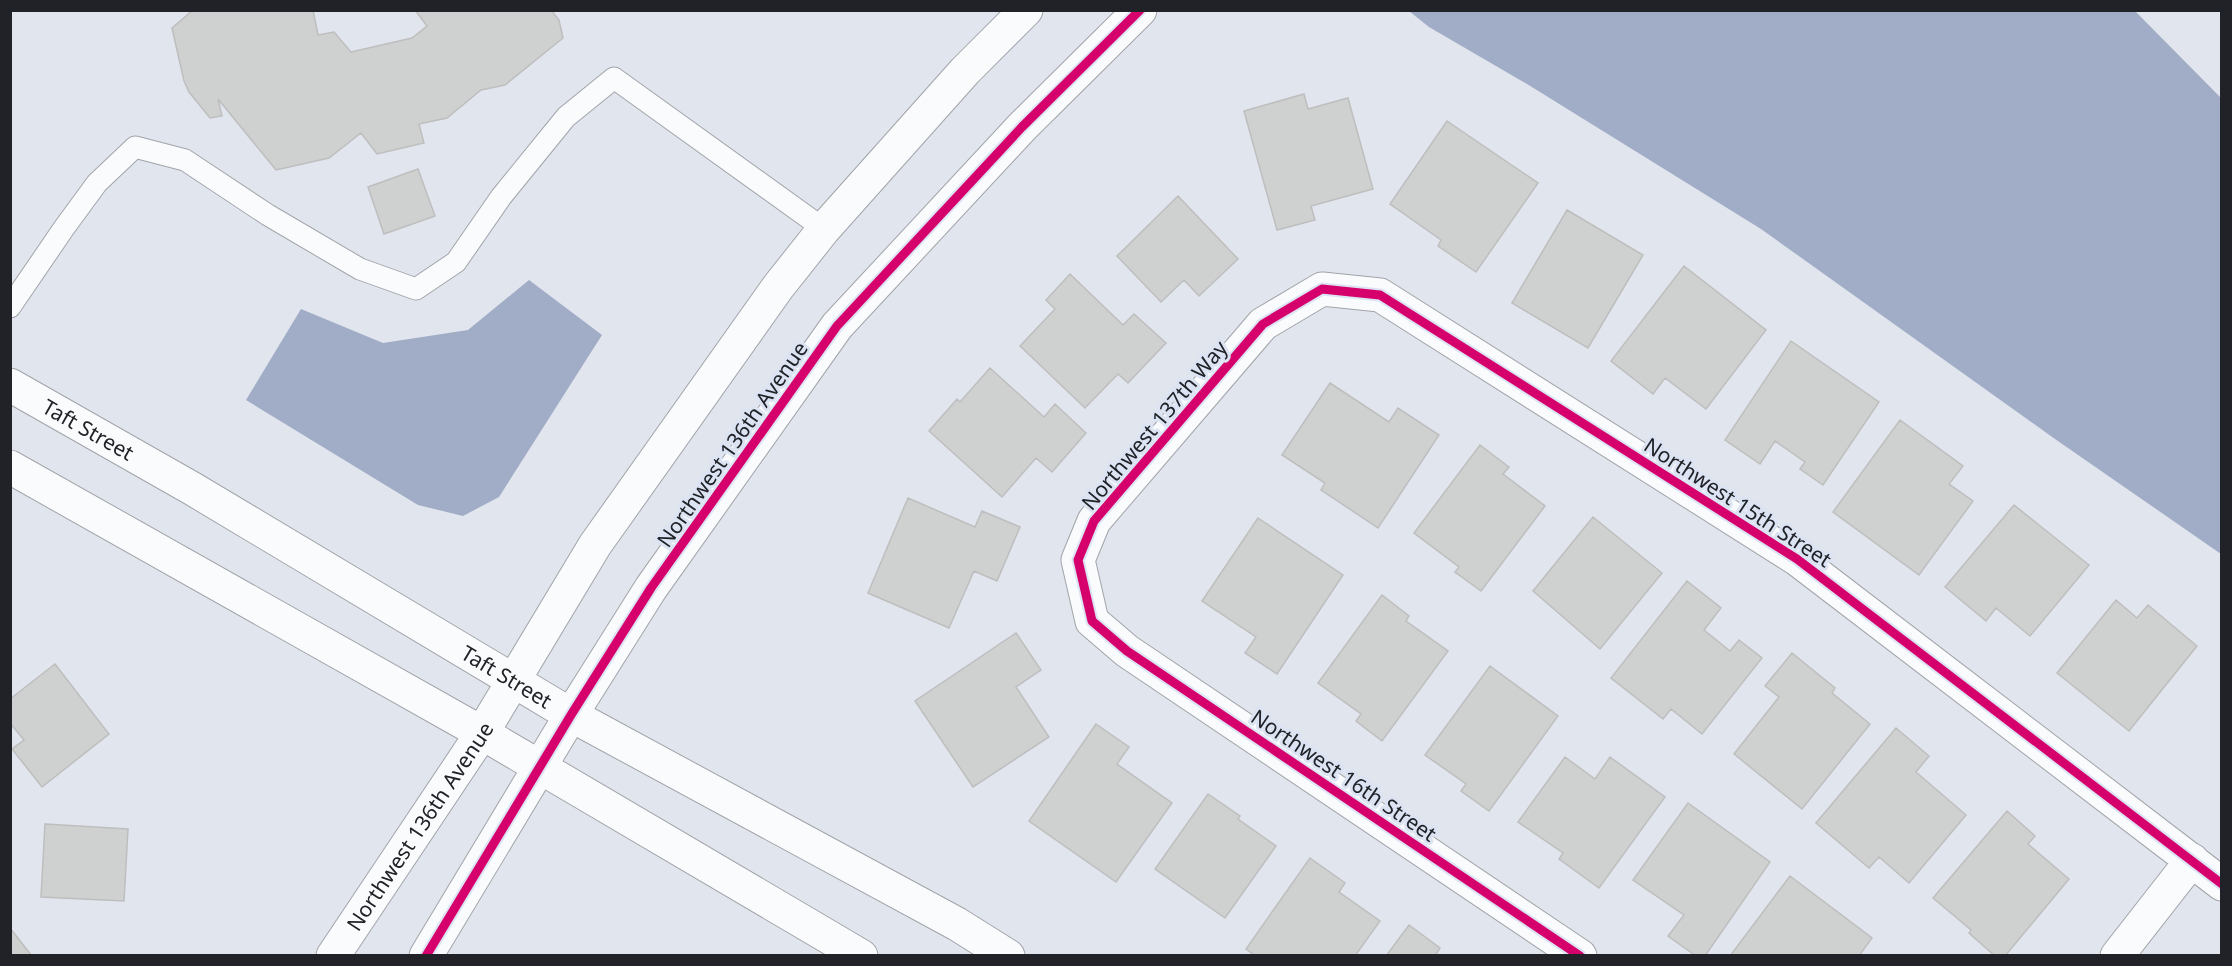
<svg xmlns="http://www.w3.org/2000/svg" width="2232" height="966" font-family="'Noto Sans',sans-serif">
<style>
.water{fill:#a1acc6}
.building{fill:#cfd0d0;stroke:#bebebf;stroke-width:1.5}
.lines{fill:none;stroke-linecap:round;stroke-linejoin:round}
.service-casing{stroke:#a1a4aa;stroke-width:23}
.minor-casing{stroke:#a1a4aa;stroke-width:35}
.service{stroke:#fafbfc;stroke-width:21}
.minor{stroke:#fafbfc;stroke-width:33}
.cycleway-casing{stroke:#dce3f2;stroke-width:13}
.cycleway{stroke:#d6006c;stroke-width:9}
.labels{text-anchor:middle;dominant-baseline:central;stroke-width:6;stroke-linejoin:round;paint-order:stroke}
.street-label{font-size:21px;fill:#202228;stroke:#dce3f2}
</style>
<rect width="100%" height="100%" fill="#e1e5ed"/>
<path class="water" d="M 1409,11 L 2135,11 L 2221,98 L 2221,554 L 2055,439 L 1761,229 L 1527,84 L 1429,27 Z
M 529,280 L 602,335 L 499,497 L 463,516 L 418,505 L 246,400 L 301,309 L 383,343 L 468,330 Z"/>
<path class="building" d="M 193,10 L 313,10 L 318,35 L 334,32 L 351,52 L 412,38 L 427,26 L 415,10 L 551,10 L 559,20 L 563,38 L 505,85 L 481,90 L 447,118 L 419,124 L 424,143 L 377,154 L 361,133 L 329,158 L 276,170 L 218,99 L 222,116 L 210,118 L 189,92 L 184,81 L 172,28 Z
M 1304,94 L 1308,109 L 1348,98 L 1373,189 L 1311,206 L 1315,220 L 1277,230 L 1244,111 Z
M 1447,121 L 1538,183 L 1476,272 L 1438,246 L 1441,240 L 1390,204 Z
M 418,169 L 435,216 L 384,234 L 368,187 Z
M 1178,196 L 1238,259 L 1199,296 L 1184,280 L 1161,302 L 1117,256 Z
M 1567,210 L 1643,255 L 1588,348 L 1512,303 Z
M 1684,266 L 1766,330 L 1706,409 L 1665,378 L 1653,394 L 1611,361 Z
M 1070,274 L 1123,325 L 1134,314 L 1166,343 L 1128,383 L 1118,374 L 1085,408 L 1020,346 L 1055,309 L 1046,300 Z
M 1791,341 L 1879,402 L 1823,485 L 1800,469 L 1805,462 L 1775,441 L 1760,464 L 1725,440 Z
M 990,368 L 1044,417 L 1055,404 L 1086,433 L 1052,472 L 1036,458 L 1002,497 L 929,431 L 957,399 L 960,402 Z
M 1330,383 L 1389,422 L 1398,408 L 1439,435 L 1378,528 L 1321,490 L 1325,483 L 1282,455 Z
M 1900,420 L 1963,466 L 1949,484 L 1973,501 L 1919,575 L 1833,512 Z
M 1480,445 L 1509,467 L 1503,474 L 1545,506 L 1481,591 L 1455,572 L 1459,567 L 1414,533 Z
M 908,498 L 975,527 L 982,511 L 1020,527 L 997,581 L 974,571 L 949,628 L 868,593 Z
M 2014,505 L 2089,565 L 2030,636 L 1996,608 L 1986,621 L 1945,587 Z
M 1593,517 L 1662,573 L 1600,649 L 1533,591 Z
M 1258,518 L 1343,575 L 1277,674 L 1245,653 L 1256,637 L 1202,601 Z
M 1687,581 L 1721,608 L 1704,630 L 1730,651 L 1739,640 L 1762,658 L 1702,734 L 1671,709 L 1663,719 L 1611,678 Z
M 1382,595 L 1409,616 L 1406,621 L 1448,651 L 1382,741 L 1356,721 L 1361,714 L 1318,683 Z
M 2116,600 L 2137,618 L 2148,605 L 2197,646 L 2129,731 L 2057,673 Z
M 1016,633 L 1041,670 L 1016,687 L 1049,737 L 973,787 L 915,701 Z
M 1792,653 L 1835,688 L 1832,693 L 1870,724 L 1802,809 L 1734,754 L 1779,697 L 1765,686 Z
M 55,664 L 109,734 L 42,787 L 12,749 L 24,740 L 10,723 L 10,699 Z
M 1490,666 L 1558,716 L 1489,811 L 1461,791 L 1466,784 L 1425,755 Z
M 1096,724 L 1129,747 L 1117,764 L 1172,803 L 1116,882 L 1029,821 Z
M 1896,728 L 1929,756 L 1916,772 L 1966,815 L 1909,883 L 1879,857 L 1869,868 L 1816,823 Z
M 1565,757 L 1595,779 L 1610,757 L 1665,797 L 1599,888 L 1559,859 L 1563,853 L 1518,822 Z
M 1208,794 L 1240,816 L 1238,819 L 1276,846 L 1225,918 L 1155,869 Z
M 1688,803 L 1770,862 L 1705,956 L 1696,956 L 1668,936 L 1684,915 L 1633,880 Z
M 2007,811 L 2035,836 L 2028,844 L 2069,879 L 2005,956 L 1995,956 L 1969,933 L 1971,930 L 1933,898 Z
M 45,824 L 128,829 L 124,901 L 41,897 Z
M 1310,858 L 1345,883 L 1339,892 L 1380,921 L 1355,956 L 1256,956 L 1246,949 Z
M 1790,876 L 1872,938 L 1859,956 L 1730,956 Z
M 1409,925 L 1440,948 L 1435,956 L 1386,956 Z
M 10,928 L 32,956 L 10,956 Z"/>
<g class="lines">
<defs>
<path id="service" d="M 10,307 L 64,228 L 97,183 L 135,147 L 185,160 L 268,215 L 360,269 L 416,289 L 456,262 L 501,197 L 566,117 L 614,78 L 824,229"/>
<g id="minor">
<path id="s1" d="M 10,385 L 193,489 L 571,715 L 957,924 L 1008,956"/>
<path d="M 10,467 L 482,733 L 861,956"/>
<path id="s2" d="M 333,956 L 482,733 L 595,545 L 778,287 L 824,229 L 965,71 L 1026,10"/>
<path d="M 426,956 L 571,715 L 651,588 L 837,326 L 1022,127 L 1140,10"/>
<path d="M 1580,956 L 1127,651 L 1092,621 L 1078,560 L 1094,521 L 1263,324 L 1322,289 L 1380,295 L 1797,559 L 2222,884"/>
<path d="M 2117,956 L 2192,860"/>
</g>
</defs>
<use href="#service" class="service-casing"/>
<use href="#minor" class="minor-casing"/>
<use href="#service" class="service"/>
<use href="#minor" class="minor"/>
<defs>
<path id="cycleway" d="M 426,956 L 571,715 L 651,588 L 837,326 L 1022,127 L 1140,10
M 1580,956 L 1127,651 L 1092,621 L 1078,560 L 1094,521 L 1263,324 L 1322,289 L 1380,295 L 1797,559 L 2222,884"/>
</defs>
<use href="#cycleway" class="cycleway-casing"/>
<use href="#cycleway" class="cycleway"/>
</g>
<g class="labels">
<g class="street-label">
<text transform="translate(1154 425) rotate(-50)">Northwest 137th Way</text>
<text stroke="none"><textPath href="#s1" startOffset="90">Taft Street</textPath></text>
<text transform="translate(732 444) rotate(-55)">Northwest 136th Avenue</text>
<text transform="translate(1738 502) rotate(33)">Northwest 15th Street</text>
<text stroke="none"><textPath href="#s1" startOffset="576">Taft Street</textPath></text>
<text transform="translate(1344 775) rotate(34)">Northwest 16th Street</text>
<text stroke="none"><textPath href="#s2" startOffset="156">Northwest 136th Avenue</textPath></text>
</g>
</g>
<rect width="2232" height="966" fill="none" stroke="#202228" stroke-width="24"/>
</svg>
